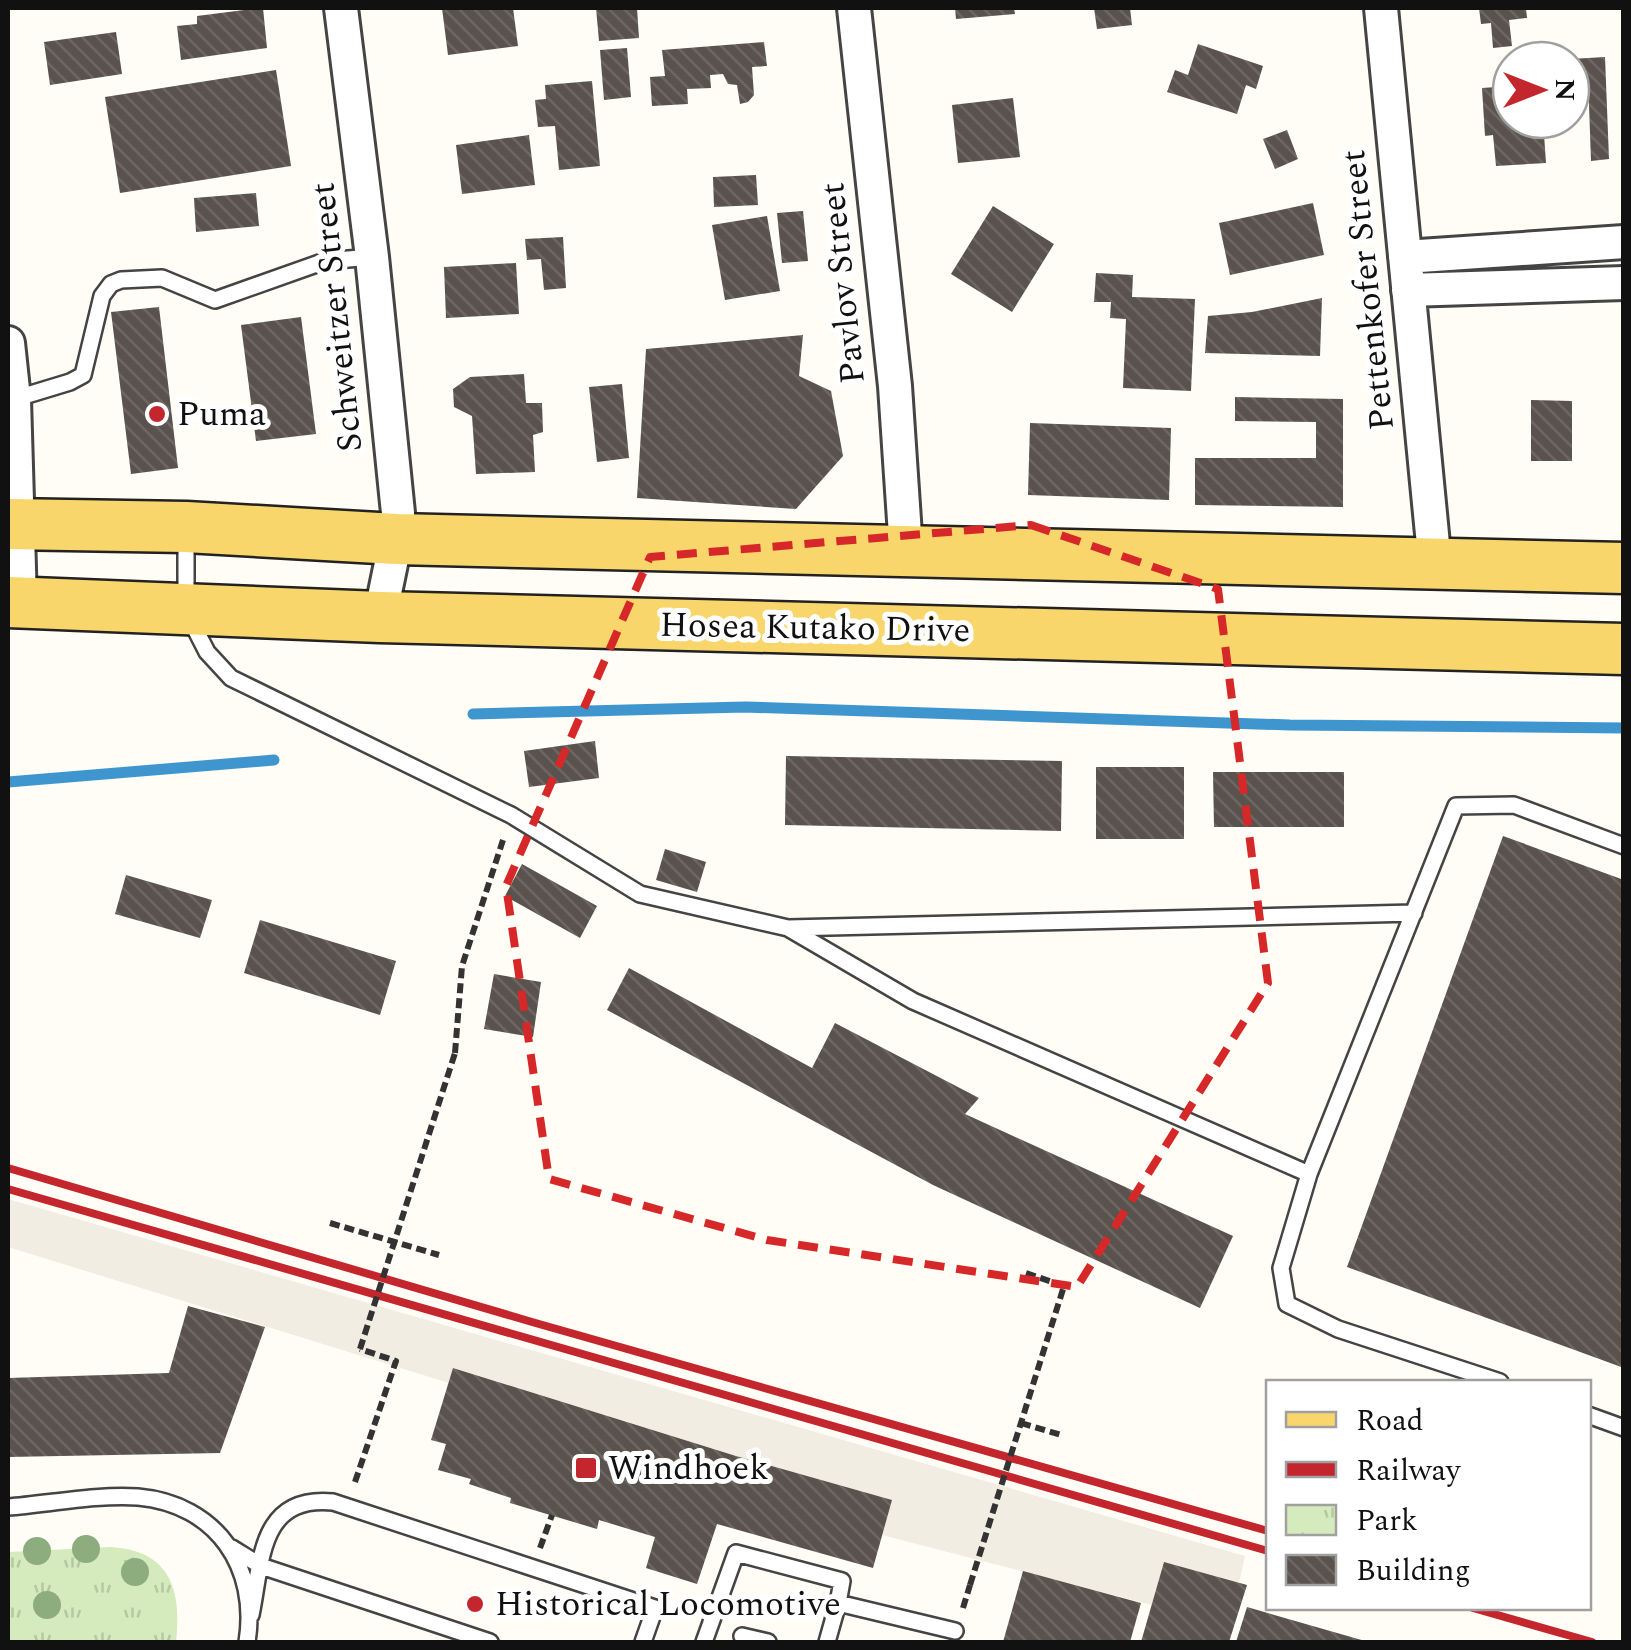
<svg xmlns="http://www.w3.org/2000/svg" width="1631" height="1650" font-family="Spectral,serif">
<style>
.park{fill:url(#park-tufts)}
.plaza{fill:#f1ede2}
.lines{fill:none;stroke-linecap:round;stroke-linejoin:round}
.stream{stroke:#3f96cf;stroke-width:11}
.building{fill:url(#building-back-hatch)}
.lane-casing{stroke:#444;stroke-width:20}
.street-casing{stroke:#444;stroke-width:38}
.primary-casing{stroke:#222;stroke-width:55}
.path{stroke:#333;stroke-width:6;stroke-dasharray:10 5;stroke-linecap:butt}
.lane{stroke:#fff;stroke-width:15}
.street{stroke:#fff;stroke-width:32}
.primary{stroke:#f9d66b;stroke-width:50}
.rail{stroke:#c4262e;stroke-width:8}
.path-bridge{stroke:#333;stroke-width:6;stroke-dasharray:10 5;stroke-linecap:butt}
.tree{fill:#8dad7f}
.marked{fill:none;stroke:#d62828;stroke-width:8;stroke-dasharray:20 12;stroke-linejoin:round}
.poi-dot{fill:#c4262e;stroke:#fff;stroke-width:4}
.labels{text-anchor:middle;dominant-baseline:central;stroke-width:10;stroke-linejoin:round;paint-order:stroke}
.street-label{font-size:35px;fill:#111;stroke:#fff}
.poi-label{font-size:35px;fill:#111;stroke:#fff;text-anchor:start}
</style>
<defs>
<pattern id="park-tufts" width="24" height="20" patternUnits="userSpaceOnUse" patternTransform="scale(2.5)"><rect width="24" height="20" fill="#d5ebbd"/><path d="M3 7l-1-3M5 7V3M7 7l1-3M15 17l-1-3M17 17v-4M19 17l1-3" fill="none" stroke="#b6c8a1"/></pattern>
<pattern id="building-back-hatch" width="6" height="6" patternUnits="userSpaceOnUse" patternTransform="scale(2.5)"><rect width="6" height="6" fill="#5a524d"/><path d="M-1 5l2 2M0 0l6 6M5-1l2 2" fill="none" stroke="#6d6662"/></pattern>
</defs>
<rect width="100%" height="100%" fill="#fffdf5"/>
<path class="park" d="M 110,1547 C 169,1550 182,1588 176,1642 L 8,1642 L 8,1552 Z"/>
<path class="plaza" d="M 8,1199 L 1245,1556 L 1239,1583 L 1164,1562 L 1152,1605 L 882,1535 L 892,1500 L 736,1456 L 454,1368 L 449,1383 L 8,1247 Z"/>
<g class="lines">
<path class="stream" d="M 473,714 L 745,707 L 1290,725 L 1624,728
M 8,782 L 274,760"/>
</g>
<path class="building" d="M 259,8 L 263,8 L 267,48 L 181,60 L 177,26 L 197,24 L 197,16 Z
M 442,8 L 513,8 L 518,46 L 448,55 Z
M 596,8 L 637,8 L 639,38 L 599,41 Z
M 955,8 L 1014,8 L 1015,14 L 956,19 Z
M 1094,8 L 1130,8 L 1132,25 L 1097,29 Z
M 1479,8 L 1526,8 L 1527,18 L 1509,20 L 1512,46 L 1493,48 L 1491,23 L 1481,24 Z
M 116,32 L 122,74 L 50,85 L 44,42 Z
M 764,42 L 767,66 L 752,67 L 754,95 L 748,102 L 740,104 L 737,85 L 728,84 L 723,74 L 710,75 L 711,88 L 687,89 L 688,104 L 652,106 L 650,77 L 665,76 L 662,50 Z
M 1198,44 L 1263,66 L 1256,89 L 1246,85 L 1237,114 L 1167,92 L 1175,70 L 1188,75 Z
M 627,48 L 631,97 L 604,100 L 600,50 Z
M 1605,57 L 1609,159 L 1591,161 L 1588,77 L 1571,78 L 1571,59 Z
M 276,70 L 291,166 L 120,193 L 105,97 Z
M 592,81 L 600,166 L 559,170 L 555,126 L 538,127 L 535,100 L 546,99 L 545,85 Z
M 1511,86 L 1511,120 L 1543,120 L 1546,163 L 1496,166 L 1493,135 L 1485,136 L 1482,88 Z
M 1013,98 L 1020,157 L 958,163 L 952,105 Z
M 1287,130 L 1298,159 L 1275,169 L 1263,139 Z
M 529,135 L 535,185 L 462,194 L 456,145 Z
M 756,175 L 758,205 L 714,207 L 713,177 Z
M 256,193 L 259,226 L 196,232 L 194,198 Z
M 1313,203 L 1324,255 L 1230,275 L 1219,223 Z
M 993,206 L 1054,244 L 1012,312 L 951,274 Z
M 803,211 L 808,261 L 782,263 L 777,213 Z
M 767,216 L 780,291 L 725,300 L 712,225 Z
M 563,237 L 566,288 L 544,290 L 541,259 L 527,260 L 525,239 Z
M 516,263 L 519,314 L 446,318 L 444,267 Z
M 1096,273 L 1133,275 L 1132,297 L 1195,299 L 1191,391 L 1123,388 L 1126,319 L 1110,318 L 1111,302 L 1094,302 Z
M 1322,298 L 1320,356 L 1205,353 L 1208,316 L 1252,312 Z
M 159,307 L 178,468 L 131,474 L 111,312 Z
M 301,317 L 316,434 L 256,441 L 241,325 Z
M 803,335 L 799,376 L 831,391 L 843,456 L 796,509 L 637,498 L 646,349 Z
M 524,374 L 526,403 L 542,403 L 543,432 L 533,435 L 535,472 L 476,474 L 472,416 L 454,407 L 453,389 L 470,377 Z
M 622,384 L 629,458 L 597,462 L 589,387 Z
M 1235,397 L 1343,399 L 1343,507 L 1195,505 L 1195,458 L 1316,458 L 1316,422 L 1235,421 Z
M 1531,400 L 1572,401 L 1572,461 L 1531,461 Z
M 1030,423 L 1171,428 L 1169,500 L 1028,495 Z
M 595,741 L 599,778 L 529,787 L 524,751 Z
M 786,756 L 1062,761 L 1061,831 L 785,825 Z
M 1096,767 L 1184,767 L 1184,839 L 1096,839 Z
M 1213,772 L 1344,772 L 1344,827 L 1214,827 Z
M 1503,836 L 1624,880 L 1624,1368 L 1347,1267 Z
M 665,849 L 706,862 L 697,892 L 656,880 Z
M 522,864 L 597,906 L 580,938 L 505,896 Z
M 126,875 L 212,900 L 200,938 L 115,914 Z
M 260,920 L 396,961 L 380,1015 L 244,973 Z
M 629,968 L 812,1068 L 835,1023 L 979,1098 L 965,1114 L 1233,1236 L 1200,1308 L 933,1185 L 607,1010 Z
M 494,974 L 541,982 L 533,1037 L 484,1029 Z
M 188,1306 L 265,1327 L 220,1453 L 8,1457 L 8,1378 L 169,1373 Z
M 453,1368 L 736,1456 L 892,1500 L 873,1568 L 717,1524 L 697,1584 L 646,1568 L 655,1537 L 599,1520 L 597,1529 L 510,1503 L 511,1498 L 469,1484 L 471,1479 L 438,1470 L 446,1444 L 431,1440 Z
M 1164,1562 L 1247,1585 L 1229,1642 L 1141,1642 Z
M 1023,1571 L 1141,1603 L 1130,1642 L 1003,1642 Z
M 1247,1607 L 1365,1641 L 1365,1642 L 1236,1642 Z"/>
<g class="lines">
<defs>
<path id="lane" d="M 14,399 L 70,382 L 83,375 L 102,296 L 111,284 L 121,280 L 162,278 L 215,300 L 325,261 L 372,257
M 186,533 L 186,611 L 207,652 L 231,678 L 511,815 L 640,894 L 788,928 L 1414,913
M 788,928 L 913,1001 L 1309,1174
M 1500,1382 L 1338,1329 L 1287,1304 L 1281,1268 L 1309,1174 L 1456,806 L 1514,805 L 1624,846
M 1588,1415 L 1624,1428
M 8,1507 C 48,1504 98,1494 138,1497 C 217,1504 259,1568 247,1642
M 232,1548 L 261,1566 L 490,1642
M 251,1615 C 262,1561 259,1495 333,1502 L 655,1608 L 643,1642
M 742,1636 L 768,1642
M 704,1642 L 736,1553 L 842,1581 L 838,1603 L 955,1631
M 827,1642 L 838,1603"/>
<path id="street" d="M 341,8 L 372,257 L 398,513 L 396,539 L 380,617
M 854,8 L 895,386 L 906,550
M 1381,8 L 1435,565
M 1405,257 L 1624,242
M 1408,290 L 1624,283
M 8,343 L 14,399 L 20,602"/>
<path id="primary" d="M 8,524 L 186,527 L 396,539 L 1624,568
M 8,602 L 380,617 L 1624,649"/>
</defs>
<use href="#lane" class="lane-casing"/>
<use href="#street" class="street-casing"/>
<use href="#primary" class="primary-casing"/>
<path class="path" d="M 455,1053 L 462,966 L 503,840
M 330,1223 L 439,1255
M 1026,1273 L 1064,1286
M 1021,1423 L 1061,1435
M 355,1482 L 396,1361 L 360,1349
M 540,1548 L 552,1515
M 963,1608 L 970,1585"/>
<use href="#lane" class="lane"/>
<use href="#street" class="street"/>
<use href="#primary" class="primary"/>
<path class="rail" d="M 8,1168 L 532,1322 L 1268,1531
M 8,1189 L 1268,1551
M 1473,1608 L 1592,1642"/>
<path class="path-bridge" d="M 360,1349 L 455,1053
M 970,1585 L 1064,1286"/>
</g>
<g class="tree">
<circle cx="86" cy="1549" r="14"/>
<circle cx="37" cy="1551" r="14"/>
<circle cx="135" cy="1572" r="14"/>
<circle cx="47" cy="1605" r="14"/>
</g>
<path class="marked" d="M 1031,525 L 1218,589 L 1268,983 L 1077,1287 L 767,1240 L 549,1179 L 506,886 L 650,557 Z"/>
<g class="poi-dot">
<circle cx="157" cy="414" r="10"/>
<rect x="574" y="1456" width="24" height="24" rx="5"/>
<circle cx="475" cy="1604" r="10"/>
</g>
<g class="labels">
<g class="street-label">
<text transform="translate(843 283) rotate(-96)">Pavlov Street</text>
<text transform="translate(1368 290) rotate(-96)">Pettenkofer Street</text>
<text transform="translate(337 317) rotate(-96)">Schweitzer Street</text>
<text transform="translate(815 628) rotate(1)">Hosea Kutako Drive</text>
</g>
<g class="poi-label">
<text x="177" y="414">Puma</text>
<text x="608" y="1468">Windhoek</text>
<text x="495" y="1604">Historical Locomotive</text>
</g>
</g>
<rect width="1631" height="1650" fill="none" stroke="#111111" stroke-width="20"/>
<rect x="1266" y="1380" width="325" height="230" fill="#ffffff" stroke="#a0a0a0" stroke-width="2.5"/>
<rect x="1286" y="1412" width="50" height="15" fill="#f9d66b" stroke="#a0a0a0" stroke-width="2.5"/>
<text x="1356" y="1430" font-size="30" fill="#111111">Road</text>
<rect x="1286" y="1462" width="50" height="15" fill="#c4262e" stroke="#a0a0a0" stroke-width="2.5"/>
<text x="1356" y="1480" font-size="30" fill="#111111">Railway</text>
<rect x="1286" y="1505" width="50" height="30" fill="url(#park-tufts)" stroke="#a0a0a0" stroke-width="2.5"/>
<text x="1356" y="1530" font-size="30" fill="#111111">Park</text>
<rect x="1286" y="1555" width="50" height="30" fill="url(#building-back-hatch)" stroke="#a0a0a0" stroke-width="2.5"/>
<text x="1356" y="1580" font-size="30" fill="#111111">Building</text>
<g transform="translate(1541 90) rotate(90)"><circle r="48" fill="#ffffff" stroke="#a0a0a0" stroke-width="2.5"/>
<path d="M0-8L18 38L0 25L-18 38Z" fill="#c4262e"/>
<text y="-15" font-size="28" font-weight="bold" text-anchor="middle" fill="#111111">N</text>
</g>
</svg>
